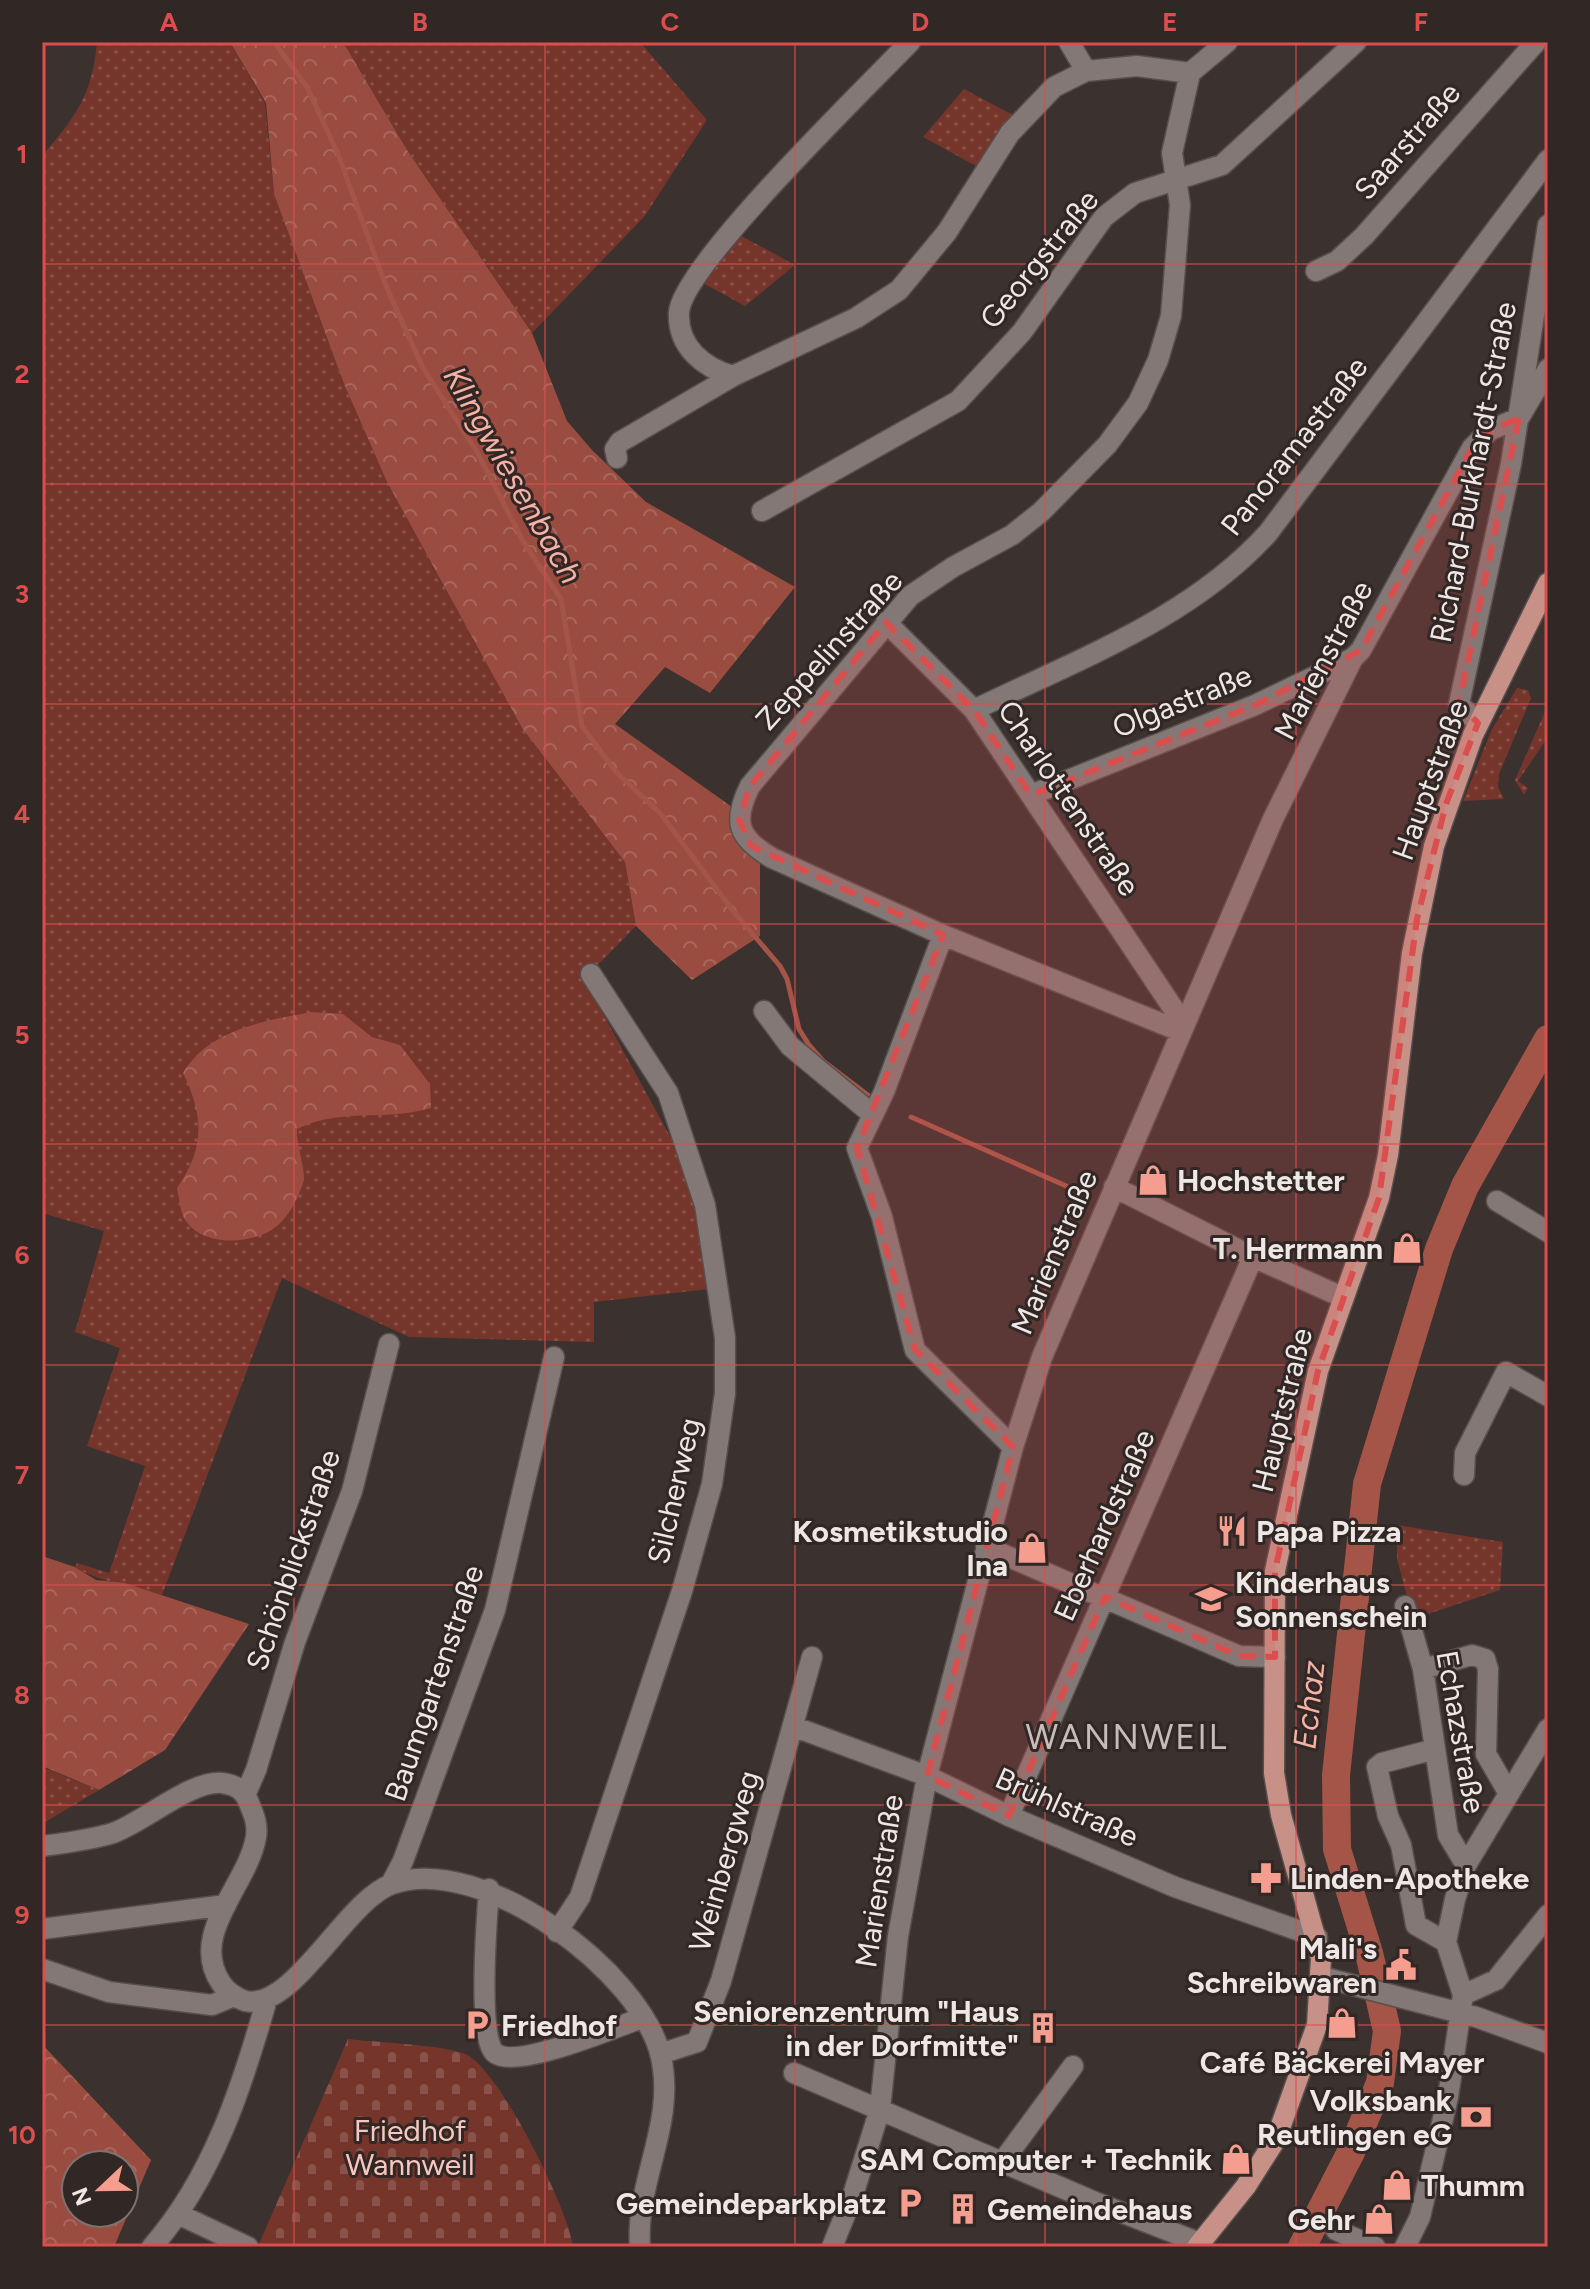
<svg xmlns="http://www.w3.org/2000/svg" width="1590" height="2289" font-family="Figtree,sans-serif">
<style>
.green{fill:url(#green-dots)}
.forest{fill:url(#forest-crowns);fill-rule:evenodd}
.cemetery{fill:url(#cemetery-stones)}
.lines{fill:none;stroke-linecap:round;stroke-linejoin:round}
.stream{stroke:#a55548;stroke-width:5}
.river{stroke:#a55548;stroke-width:28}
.minor-casing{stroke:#574f4d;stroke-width:23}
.major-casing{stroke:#574f4d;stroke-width:23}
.minor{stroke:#847876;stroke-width:20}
.major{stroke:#c89187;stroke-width:20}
.marked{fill:#db4e4e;fill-opacity:0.2;stroke:#db4e4e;stroke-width:6;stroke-dasharray:16 10;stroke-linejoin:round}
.grid{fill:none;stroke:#db4e4e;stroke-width:2;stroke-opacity:0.55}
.labels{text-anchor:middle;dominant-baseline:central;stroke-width:6;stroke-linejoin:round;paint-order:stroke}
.street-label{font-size:30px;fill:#eee7e6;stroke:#312725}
.poi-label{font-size:30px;font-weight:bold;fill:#eee7e6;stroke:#312725;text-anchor:end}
.park-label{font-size:30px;fill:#f6c7be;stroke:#312725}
.water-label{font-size:32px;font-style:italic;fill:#f7b2a6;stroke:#312725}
.quarter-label{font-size:34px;letter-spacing:2px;fill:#c8bcb9;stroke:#312725}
.neatline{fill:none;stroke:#db4e4e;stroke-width:3}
.grid-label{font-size:26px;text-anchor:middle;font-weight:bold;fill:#db4e4e}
</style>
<defs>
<pattern id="green-dots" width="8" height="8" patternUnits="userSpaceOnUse" patternTransform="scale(2)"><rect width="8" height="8" fill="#75352b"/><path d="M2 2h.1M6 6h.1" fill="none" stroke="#89524a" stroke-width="1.8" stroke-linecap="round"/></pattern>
<pattern id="forest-crowns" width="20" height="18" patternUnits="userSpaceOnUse" patternTransform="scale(2)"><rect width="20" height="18" fill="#9b4c40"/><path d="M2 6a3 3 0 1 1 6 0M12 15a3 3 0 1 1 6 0" fill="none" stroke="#a9665c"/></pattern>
<pattern id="cemetery-stones" width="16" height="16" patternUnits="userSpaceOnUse" patternTransform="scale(2)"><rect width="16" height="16" fill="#75352b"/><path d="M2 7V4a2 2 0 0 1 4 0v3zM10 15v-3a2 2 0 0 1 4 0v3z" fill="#89524a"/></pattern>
</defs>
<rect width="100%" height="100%" fill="#3b312f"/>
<path class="green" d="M 97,42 L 230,42 L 265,103 L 274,194 L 344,384 L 387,482 L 522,728 L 625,862 L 636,926 L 584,979 L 684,1162 L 718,1288 L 594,1302 L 594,1342 L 409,1337 L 282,1278 L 162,1595 C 132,1585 101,1583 75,1567 L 77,1563 L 109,1573 L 145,1466 L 87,1446 L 120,1348 L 75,1332 L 104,1231 L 42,1213 L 42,156 C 76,116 92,96 97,42 Z
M 343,42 L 640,42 L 707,120 L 644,217 L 532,333 L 407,150 Z
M 964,89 L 1013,115 L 976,166 L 923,137 Z
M 736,233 L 795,265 L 745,306 L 701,282 Z
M 1517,688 L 1528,690 L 1531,698 L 1499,774 L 1498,787 L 1504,799 L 1463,801 L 1492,729 Z
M 1548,705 L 1548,737 L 1518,781 L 1528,788 L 1524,795 L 1515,780 Z
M 1397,1525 L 1503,1542 L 1500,1590 L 1413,1619 L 1397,1559 Z
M 42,1767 L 99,1790 L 42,1824 Z"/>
<path class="forest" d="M 230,42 L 343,42 L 407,150 L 532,333 L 567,421 L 592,450 L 646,502 L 795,587 L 710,693 L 665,667 L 615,724 L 749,819 L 760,859 L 760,936 L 692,980 L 636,926 L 625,862 L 522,728 L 387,482 L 344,384 L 274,194 L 266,103 Z
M 311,1012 L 343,1014 L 372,1037 L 400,1045 L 430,1084 L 431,1108 C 383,1122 343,1107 297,1129 C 296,1145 307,1172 303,1183 C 297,1201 286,1223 268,1232 C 243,1245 199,1245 184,1218 C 180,1210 179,1196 177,1188 C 205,1148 204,1116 183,1073 C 209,1029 265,1021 311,1012 Z
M 42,1556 L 75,1567 L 96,1580 L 125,1583 L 249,1624 L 165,1750 L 99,1790 L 42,1766 Z
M 42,2044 L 151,2160 L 114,2247 L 42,2247 ZM 76,2165 L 124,2165 L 124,2213 L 76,2213 Z"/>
<path class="cemetery" d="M 348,2039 C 381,2043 433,2044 463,2053 C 497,2063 570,2212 573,2247 L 259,2244 Z"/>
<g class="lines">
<path class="stream" d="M 274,42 L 307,87 L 338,154 L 386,286 L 423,368 L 477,452 L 524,543 L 561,599 L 582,726 L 616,772 L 661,814 L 733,911 L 780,966 L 787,979 L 799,1029 L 809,1045 L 823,1061 L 869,1096
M 911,1117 L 1073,1189"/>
<path class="river" d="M 1302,2247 L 1351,2152 L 1380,2083 L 1387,2031 L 1369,1953 L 1337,1849 L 1336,1775 L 1367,1484 L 1439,1249 L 1465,1186 L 1548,1039"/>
<defs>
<path id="minor" d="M 1069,42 L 1086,71
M 1316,271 L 1337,261 L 1364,236 L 1536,42
M 733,376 C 704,368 677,347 679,312 C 683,265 868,86 910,42
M 617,458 L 615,449 L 620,442 L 733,376 L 856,318 L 899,290 L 947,232 L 1010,133 L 1054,87 L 1086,71 L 1137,66 L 1190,73 L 1227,42
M 762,511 L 958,401 L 1022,332 L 1104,217 L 1135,193 L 1222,165 L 1356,42
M 886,622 L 974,710 L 1183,1023
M 974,710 C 1076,660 1190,619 1268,533 L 1548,160
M 1478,723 L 1459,704 L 1511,464 L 1548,225
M 1031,795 L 1255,705 L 1353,658
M 943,935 L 884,1092 L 857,1148 L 882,1217 L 915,1350 L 1013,1447
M 764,1011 L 790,1046 L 872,1114
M 1180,1031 L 943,935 L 772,858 C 738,838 732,822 750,786 L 910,596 L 953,567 L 1012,535 L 1041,512 L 1107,445 L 1138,403 L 1158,360 L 1171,316 L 1180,205 L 1172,153 L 1190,73
M 1114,1187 L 1253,1257 L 1342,1297
M 1497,1201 L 1548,1232
M 1464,1475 L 1465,1453 L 1506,1372 L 1548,1396
M 986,1547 L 1239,1656 L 1275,1657
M 1405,1606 L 1423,1669 L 1448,1835 L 1466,1865
M 1423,1669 L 1472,1655 L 1485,1659 L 1488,1669 L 1486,1754 L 1508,1792
M 795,1727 L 927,1776 L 1009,1816 L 1175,1887 L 1317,1937
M 1435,1749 L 1382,1763 L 1377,1767 L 1388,1816 L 1401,1845 L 1416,1925 L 1446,1942
M 246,1793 L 256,1770 L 295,1642 L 352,1491 L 389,1344
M 1009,1816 L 1253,1257
M 42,1846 C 65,1843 91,1840 113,1833 C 144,1822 191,1780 222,1783 C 236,1785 244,1790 249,1803 C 254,1815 258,1824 256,1837 C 248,1885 188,1934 221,1983 C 226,1991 236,1998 245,2001 C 293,2012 346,1900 392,1884 C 481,1852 642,1972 661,2057 C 676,2124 635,2181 640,2247
M 391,1884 L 403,1861 L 495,1610 L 554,1357
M 489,1889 C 487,1916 477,2039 495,2053 C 516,2070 616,2027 642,2018
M 42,1929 L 226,1905
M 557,1932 L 580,1897 L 682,1591 L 712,1484 L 725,1393 L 725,1338 L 705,1205 L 668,1093 L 591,974
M 42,1969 L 109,1992 L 212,2005 L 234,1996
M 1322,1977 L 1476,2017 L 1548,2043
M 1463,1995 L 1496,1980 L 1548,1915
M 660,2054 L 697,2042 L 721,1981 L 812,1657
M 794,2073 L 1095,2202 L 1200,2243
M 1003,2161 L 1073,2066
M 180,2215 L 248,2247
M 1336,2230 L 1375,2247
M 152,2247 C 213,2177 242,2087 267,1999
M 832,2247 L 853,2195 L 880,2109 L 898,1936 L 927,1776 L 1013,1447 L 1042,1357 L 1273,819 L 1353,658 L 1361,650 L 1472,448 L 1490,430 L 1519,418 L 1548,369
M 1405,2247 L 1420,2217 L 1448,2097 L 1463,1995 L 1446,1942 L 1455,1899 L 1466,1865 L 1548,1729"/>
<path id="major" d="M 1197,2247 L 1246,2186 L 1276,2139 L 1317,2025 L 1321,1958 L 1281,1815 L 1274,1773 L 1275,1571 L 1318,1371 L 1379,1198 L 1388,1155 L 1412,953 L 1434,846 L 1473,735 L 1548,583"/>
</defs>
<use href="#minor" class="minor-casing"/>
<use href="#major" class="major-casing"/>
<use href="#minor" class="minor"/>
<use href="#major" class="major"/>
</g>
<path class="marked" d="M 1519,418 L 1459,704 L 1478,723 L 1446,804 L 1417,919 L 1379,1198 L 1318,1371 L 1275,1571 L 1275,1657 L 1239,1656 L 1105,1597 L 1009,1816 L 927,1776 L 1013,1447 L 915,1350 L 857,1148 L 943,935 L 751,846 L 739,820 L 750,786 L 886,622 L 974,710 L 1031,795 L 1255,705 L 1361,650 L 1472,448 L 1490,430 Z"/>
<path class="grid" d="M 294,42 L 294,2247M 545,42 L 545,2247M 795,42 L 795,2247M 1045,42 L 1045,2247M 1296,42 L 1296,2247M 42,264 L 1548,264M 42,484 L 1548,484M 42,704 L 1548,704M 42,924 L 1548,924M 42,1144 L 1548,1144M 42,1365 L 1548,1365M 42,1585 L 1548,1585M 42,1805 L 1548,1805M 42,2025 L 1548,2025"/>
<defs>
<symbol id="shop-bare" viewBox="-9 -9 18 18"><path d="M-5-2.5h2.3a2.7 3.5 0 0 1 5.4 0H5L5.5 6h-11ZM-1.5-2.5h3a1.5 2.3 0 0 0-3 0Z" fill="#f59d8e" stroke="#312725" stroke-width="2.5" paint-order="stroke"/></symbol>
<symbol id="restaurant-bare" viewBox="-9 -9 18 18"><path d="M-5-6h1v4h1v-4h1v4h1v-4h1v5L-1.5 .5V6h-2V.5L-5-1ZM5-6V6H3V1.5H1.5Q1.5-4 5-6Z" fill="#f59d8e" stroke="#312725" stroke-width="2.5" paint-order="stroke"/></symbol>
<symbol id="school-bare" viewBox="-9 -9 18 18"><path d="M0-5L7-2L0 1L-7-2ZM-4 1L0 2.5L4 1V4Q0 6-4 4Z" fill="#f59d8e" stroke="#312725" stroke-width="2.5" paint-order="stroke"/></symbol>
<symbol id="pharmacy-bare" viewBox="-9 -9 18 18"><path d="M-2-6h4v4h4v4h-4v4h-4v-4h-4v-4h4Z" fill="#f59d8e" stroke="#312725" stroke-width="2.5" paint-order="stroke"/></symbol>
<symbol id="civic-bare" viewBox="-9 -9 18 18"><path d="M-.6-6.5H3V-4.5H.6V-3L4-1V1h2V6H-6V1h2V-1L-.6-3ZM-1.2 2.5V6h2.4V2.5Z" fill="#f59d8e" stroke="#312725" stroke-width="2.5" paint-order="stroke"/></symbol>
<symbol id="parking-bare" viewBox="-9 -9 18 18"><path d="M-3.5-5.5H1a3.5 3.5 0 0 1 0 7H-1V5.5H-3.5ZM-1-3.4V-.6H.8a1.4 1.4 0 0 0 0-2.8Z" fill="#f59d8e" stroke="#312725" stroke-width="2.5" paint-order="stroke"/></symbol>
<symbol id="building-bare" viewBox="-9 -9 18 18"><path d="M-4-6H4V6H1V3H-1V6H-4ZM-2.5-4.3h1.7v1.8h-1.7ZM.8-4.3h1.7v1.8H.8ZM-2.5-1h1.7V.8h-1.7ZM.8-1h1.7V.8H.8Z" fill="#f59d8e" stroke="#312725" stroke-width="2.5" paint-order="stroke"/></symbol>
<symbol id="bank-bare" viewBox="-9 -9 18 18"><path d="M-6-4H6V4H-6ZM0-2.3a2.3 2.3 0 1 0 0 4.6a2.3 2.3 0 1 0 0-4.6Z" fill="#f59d8e" stroke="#312725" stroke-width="2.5" paint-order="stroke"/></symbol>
</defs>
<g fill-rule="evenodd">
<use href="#shop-bare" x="1131" y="1158" width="44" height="44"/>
<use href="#shop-bare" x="1385" y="1226" width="44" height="44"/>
<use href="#restaurant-bare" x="1210" y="1509" width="44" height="44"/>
<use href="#shop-bare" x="1010" y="1526" width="44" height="44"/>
<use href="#school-bare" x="1189" y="1577" width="44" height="44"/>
<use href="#pharmacy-bare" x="1244" y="1856" width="44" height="44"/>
<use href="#civic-bare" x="1379" y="1943" width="44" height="44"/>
<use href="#shop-bare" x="1320" y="2001" width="44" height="44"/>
<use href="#parking-bare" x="455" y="2003" width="44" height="44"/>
<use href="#building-bare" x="1021" y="2006" width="44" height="44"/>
<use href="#bank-bare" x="1454" y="2095" width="44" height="44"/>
<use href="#shop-bare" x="1214" y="2137" width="44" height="44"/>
<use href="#shop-bare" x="1375" y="2163" width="44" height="44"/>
<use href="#parking-bare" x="888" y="2181" width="44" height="44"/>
<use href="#building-bare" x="941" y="2187" width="44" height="44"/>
<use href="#shop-bare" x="1357" y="2197" width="44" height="44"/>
</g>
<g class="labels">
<g class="street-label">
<text transform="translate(1407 141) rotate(-49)">Saarstraße</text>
<text transform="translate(1039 259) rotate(-51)">Georgstraße</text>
<text transform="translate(1294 446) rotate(-52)">Panoramastraße</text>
<text transform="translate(1473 472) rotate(-79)">Richard-Burkhardt-Straße</text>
<text transform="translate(829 650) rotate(-48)">Zeppelinstraße</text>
<text transform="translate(1323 660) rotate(-62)">Marienstraße</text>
<text transform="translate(1182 701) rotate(-22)">Olgastraße</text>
<text transform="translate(1430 780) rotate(-70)">Hauptstraße</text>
<text transform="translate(1069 798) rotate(56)">Charlottenstraße</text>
<text transform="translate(1054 1252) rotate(-67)">Marienstraße</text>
<text transform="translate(1282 1410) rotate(-76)">Hauptstraße</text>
<text transform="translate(674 1491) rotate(-77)">Silcherweg</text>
<text transform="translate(1104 1525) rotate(-66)">Eberhardstraße</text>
<text transform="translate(293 1560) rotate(-71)">Schönblickstraße</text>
<text transform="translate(434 1683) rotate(-71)">Baumgartenstraße</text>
<text transform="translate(1461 1732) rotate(80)">Echazstraße</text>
<text transform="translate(1067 1807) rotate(24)">Brühlstraße</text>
<text transform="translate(724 1861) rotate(-74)">Weinbergweg</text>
<text transform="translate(879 1881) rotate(-81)">Marienstraße</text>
</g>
<g class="poi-label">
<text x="1177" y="1180" text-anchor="start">Hochstetter</text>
<text x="1383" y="1248">T. Herrmann</text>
<text x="1008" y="1531">Kosmetikstudio<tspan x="1008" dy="34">Ina</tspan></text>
<text x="1256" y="1531" text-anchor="start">Papa Pizza</text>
<text x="1235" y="1582" text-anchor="start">Kinderhaus<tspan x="1235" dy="34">Sonnenschein</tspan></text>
<text x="1290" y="1878" text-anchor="start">Linden-Apotheke</text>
<text x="1377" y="1948">Mali's<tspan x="1377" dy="34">Schreibwaren</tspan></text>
<text x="1019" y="2011">Seniorenzentrum "Haus<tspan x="1019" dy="34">in der Dorfmitte"</tspan></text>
<text x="501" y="2025" text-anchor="start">Friedhof</text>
<text x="1342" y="2062" text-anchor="middle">Café Bäckerei Mayer</text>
<text x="1452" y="2100">Volksbank<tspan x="1452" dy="34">Reutlingen eG</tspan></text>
<text x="1212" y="2159">SAM Computer + Technik</text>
<text x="1421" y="2185" text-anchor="start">Thumm</text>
<text x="886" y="2203">Gemeindeparkplatz</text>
<text x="987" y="2209" text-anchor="start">Gemeindehaus</text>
<text x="1355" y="2219">Gehr</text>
</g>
<g class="park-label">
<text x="410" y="2130">Friedhof<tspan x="410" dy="34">Wannweil</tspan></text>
</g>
<g class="water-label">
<text transform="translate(513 475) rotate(60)">Klingwiesenbach</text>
<text transform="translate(1309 1705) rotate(-84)">Echaz</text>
</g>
<g class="quarter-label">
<text x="1127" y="1737">WANNWEIL</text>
</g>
</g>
<rect width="1590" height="2289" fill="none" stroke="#312725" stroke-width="88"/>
<g transform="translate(100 2189) rotate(248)"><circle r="38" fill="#312725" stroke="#7d7472" stroke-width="2"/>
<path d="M0-6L14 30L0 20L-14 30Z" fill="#f59d8e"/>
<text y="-12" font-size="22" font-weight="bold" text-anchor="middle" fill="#eee7e6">N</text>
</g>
<rect x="44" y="44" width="1502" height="2201" class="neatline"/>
<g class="grid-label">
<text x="169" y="31">A</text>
<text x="420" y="31">B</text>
<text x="670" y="31">C</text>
<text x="920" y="31">D</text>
<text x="1170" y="31">E</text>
<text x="1421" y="31">F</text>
<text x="22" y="163">1</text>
<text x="22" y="383">2</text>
<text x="22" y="603">3</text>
<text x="22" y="823">4</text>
<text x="22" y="1044">5</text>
<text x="22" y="1264">6</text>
<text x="22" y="1484">7</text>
<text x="22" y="1704">8</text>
<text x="22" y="1924">9</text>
<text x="22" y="2144">10</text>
</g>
</svg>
